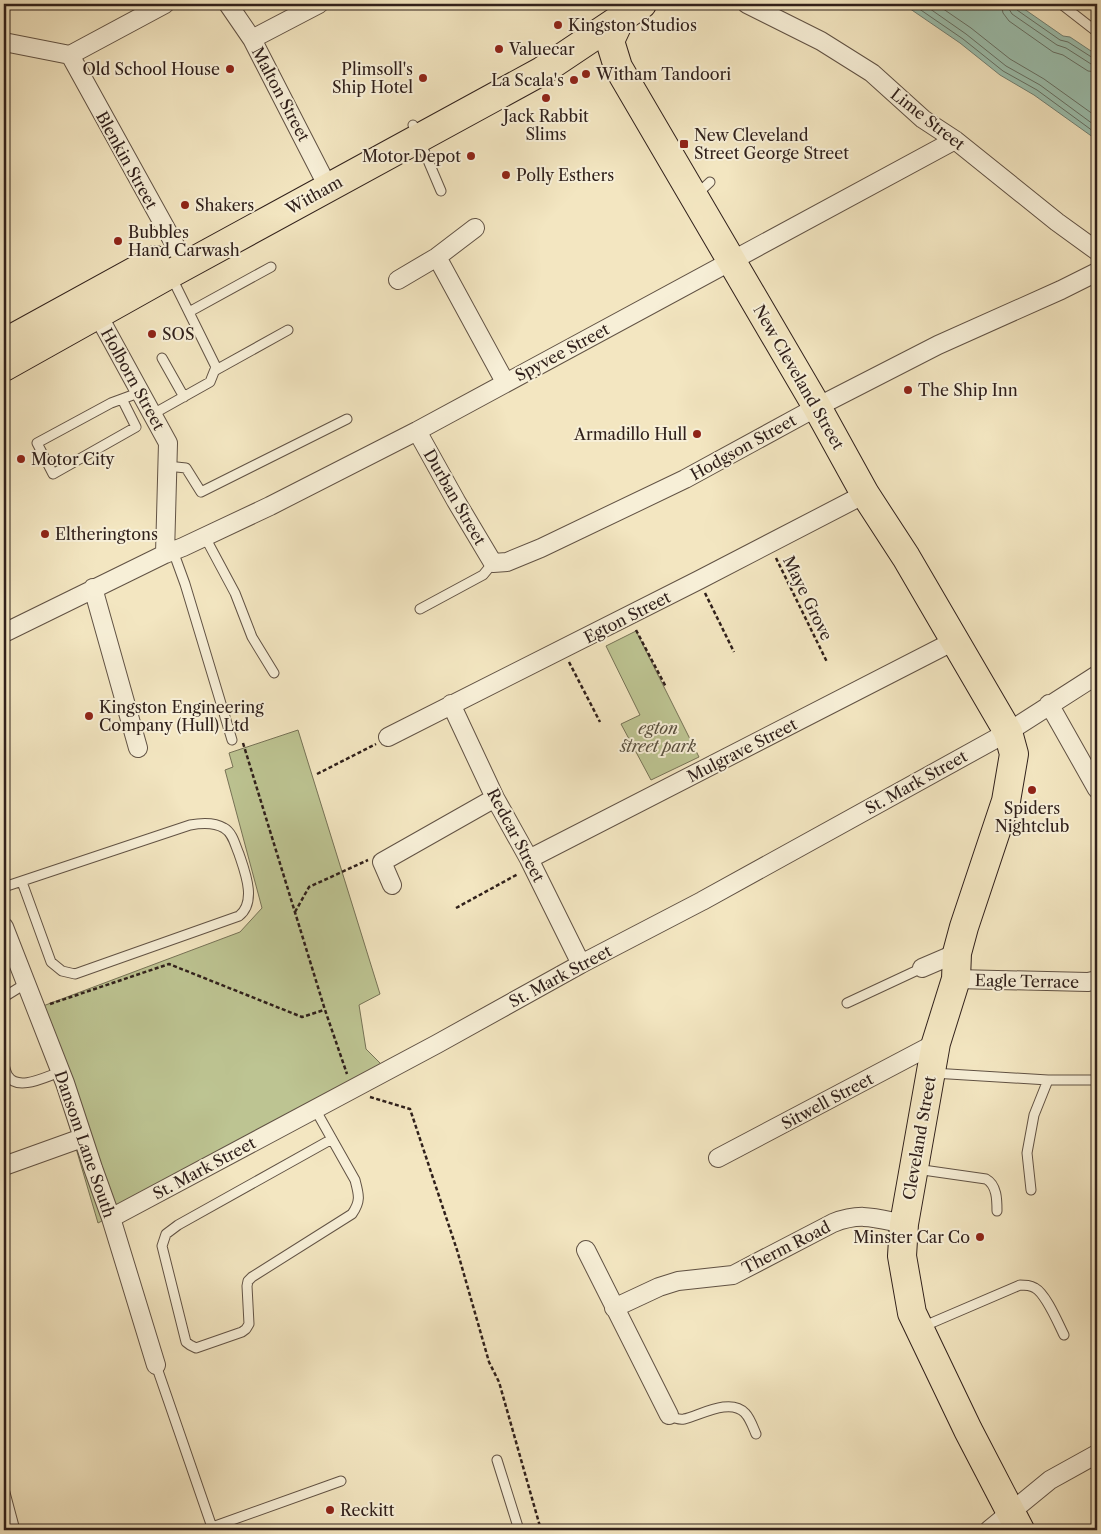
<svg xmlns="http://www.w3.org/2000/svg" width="1101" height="1534" font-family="'Libre Caslon Text',serif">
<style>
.green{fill:#bdc492;stroke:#767256}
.water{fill:#9cc0af;stroke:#718074}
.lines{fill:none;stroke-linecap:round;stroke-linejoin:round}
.shore{stroke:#667065;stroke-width:1}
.lane-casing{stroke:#615244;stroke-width:11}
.street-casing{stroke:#615244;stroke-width:20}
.primary-casing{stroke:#30201b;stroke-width:30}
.highway-casing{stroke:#30201b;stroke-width:30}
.path{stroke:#30201b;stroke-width:2.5;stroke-dasharray:4 2.5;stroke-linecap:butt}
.lane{stroke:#f7efd7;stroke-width:9}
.street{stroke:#f7efd7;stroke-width:18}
.primary{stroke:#f3e6c1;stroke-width:28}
.highway{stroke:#f3e6c1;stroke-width:28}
.poi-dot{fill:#8f2418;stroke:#f7efd7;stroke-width:2}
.labels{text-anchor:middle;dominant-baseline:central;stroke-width:4;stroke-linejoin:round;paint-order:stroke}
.poi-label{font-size:16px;fill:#30201b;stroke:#f7efd7;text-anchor:start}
.street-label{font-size:16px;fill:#30201b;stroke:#f7efd7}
.park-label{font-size:16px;font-style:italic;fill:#5a513f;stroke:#f7efd7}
</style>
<rect width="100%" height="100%" fill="#f3e6c1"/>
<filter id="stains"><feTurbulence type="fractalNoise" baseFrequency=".004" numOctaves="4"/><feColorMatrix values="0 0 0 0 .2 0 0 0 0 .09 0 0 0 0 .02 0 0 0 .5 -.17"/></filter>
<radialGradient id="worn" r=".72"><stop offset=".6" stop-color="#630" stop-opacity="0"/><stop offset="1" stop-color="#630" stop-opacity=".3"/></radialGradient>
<path class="green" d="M 636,631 L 699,757 L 651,780 L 621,724 L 640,715 L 606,646 Z
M 298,730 L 380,994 L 359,1005 L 366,1049 L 390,1073 L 98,1223 L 35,1009 L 240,932 L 262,908 L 225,770 L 233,767 L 229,753 Z"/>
<path class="water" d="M 903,4 L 1017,4 L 1063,36 L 1070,37 L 1097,55 L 1097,140 L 1034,95 L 1000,75 L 960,43 Z"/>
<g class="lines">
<path class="shore" d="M 912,4 L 963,39 L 1003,71 L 1037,90 L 1097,134
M 923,4 L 966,34 L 1006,66 L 1040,85 L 1097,127
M 936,4 L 971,28 L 1010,59 L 1044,79 L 1097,117
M 1001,4 L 1003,13 L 1009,21 L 1053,52 L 1063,55 L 1088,71 L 1097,72
M 1008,4 L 1009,9 L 1012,14 L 1057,45 L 1066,48 L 1091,64 L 1097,65
M 1015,4 L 1017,10 L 1060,40 L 1068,42 L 1093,58 L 1097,58"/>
<defs>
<path id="lane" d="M 1061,4 L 1097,32
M 413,125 L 441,191
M 696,195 L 710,182
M 189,312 L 271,267
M 162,358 L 184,397
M 216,370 L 288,330
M 122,399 L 136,427 L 53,474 L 37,443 L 111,403 L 141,392
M 153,414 L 210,382 L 216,367 L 171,276
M 167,466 L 186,468 L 201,492 L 347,419
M 205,537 L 235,593 L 252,637 L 274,673
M 173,551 L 185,584 L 232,740
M 420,609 L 483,575 L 493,563
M 4,887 L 190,825 C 201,823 214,822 224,828 C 233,833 235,845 239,854 C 245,872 257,902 239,916 L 75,974 L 62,971 L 51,962 L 22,882
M 4,997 L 25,984
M 847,1003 L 922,968
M 4,1065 C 5,1068 6,1073 8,1076 C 18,1092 47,1076 60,1072
M 933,1073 L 1048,1080 L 1095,1080
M 315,1109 L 355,1180 C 359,1195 361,1201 352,1214 L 252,1277 L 248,1281 L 247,1286 L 249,1324 L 246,1329 L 242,1332 L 196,1348 L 190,1345 L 186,1342 L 162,1246 L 166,1234 L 178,1225 L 332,1139
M 916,1169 L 986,1179 C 997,1185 997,1200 997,1211
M 1031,1190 L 1027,1153 L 1034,1115 L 1048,1080
M 922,1327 L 1020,1285 C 1026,1285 1030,1285 1035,1288 C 1046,1294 1058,1323 1064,1335
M 156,1365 L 213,1530
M 669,1415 C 674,1418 678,1420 684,1419 C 699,1416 730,1397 745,1413 C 750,1418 753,1427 756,1434
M 497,1460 L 519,1530
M 4,1489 L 15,1530
M 204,1530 L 341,1481"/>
<path id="street" d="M 228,4 L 252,39 L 328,187
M 747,4 L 821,41 L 872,73 L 923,119 L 955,140 L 1057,222 L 1097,251
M 252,39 L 319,4
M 4,42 L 70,55
M 70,55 L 186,265
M 70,55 L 165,4
M 437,257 L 505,382
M 398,280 L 437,257 L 475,228
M 93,306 L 168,443 L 165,554
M 417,431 L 456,501 L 493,563 L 507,562 L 541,548 L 685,479 L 817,407 L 938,345 L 1061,290 L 1097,272
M 93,588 L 138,748
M 4,633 L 165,554 L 183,547 L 270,506 L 417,431 L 955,140
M 451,704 L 495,798 L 529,859 L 581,964
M 1049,704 L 1097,789
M 388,737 L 699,580 L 865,494
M 529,859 L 954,641
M 392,885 L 382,862 L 495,798
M 4,927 L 65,1083 L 93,1168 L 111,1218 L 156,1365
M 922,968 L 957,953
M 956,979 L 1088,982 L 1097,980
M 718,1158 L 936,1043
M 4,1166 L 82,1138
M 111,1218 L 437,1044 L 581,964 L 702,901 L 1008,732 L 1097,675
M 586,1250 L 669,1415
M 614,1308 L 659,1287 L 678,1281 L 733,1275 L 833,1223 C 861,1212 875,1218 904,1224
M 989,1530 L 1050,1480 L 1097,1454"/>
<path id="primary" d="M 625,9 L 610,41 L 618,67 L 817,407 L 865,494 L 906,557 L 1008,732 L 1014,754 L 1006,801 L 964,927 L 957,953 L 956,979 L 936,1043 L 904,1224 L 902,1256 L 912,1313 L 968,1430 L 1020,1530"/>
<path id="highway" d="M 4,343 L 155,260
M 4,367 L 170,274 L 542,71 L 642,4"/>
</defs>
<use href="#lane" class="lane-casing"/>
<use href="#street" class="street-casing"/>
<use href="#primary" class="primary-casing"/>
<use href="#highway" class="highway-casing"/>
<path class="path" d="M 776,558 L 827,662
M 705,593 L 734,652
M 636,630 L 666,687
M 569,662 L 600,722
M 243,743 L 325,1010 L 347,1074
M 317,774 L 376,744
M 456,908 L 518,874
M 295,912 L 309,887 L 368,860
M 50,1004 L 169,964 L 302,1017 L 324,1010
M 370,1097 L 410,1109 L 457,1250 L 489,1362 L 499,1382 L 541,1530"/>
<use href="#lane" class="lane"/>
<use href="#street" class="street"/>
<use href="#primary" class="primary"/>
<use href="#highway" class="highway"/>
</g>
<g class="poi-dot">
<circle cx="558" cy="25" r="5"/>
<circle cx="499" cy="49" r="5"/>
<circle cx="230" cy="69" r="5"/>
<circle cx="586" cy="74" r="5"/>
<circle cx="423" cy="78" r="5"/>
<circle cx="574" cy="80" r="5"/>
<circle cx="546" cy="98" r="5"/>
<rect x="679" y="139" width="10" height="10" rx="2.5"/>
<circle cx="471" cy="156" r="5"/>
<circle cx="506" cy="175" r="5"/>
<circle cx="185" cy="205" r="5"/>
<circle cx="118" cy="241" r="5"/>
<circle cx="152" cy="334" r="5"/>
<circle cx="908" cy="390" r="5"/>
<circle cx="697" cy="434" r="5"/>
<circle cx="21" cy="459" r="5"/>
<circle cx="45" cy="534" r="5"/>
<circle cx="89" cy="716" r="5"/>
<circle cx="1032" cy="790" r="5"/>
<circle cx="980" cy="1237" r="5"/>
<circle cx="330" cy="1510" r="5"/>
</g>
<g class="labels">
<g class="poi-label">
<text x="568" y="25">Kingston Studios</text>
<text x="509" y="49">Valuecar</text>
<text x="220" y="69" text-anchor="end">Old School House</text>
<text x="413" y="69" text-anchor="end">Plimsoll's<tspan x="413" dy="18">Ship Hotel</tspan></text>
<text x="596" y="74">Witham Tandoori</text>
<text x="564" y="80" text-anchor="end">La Scala's</text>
<text x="546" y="116" text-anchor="middle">Jack Rabbit<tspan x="546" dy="18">Slims</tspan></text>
<text x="694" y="135">New Cleveland<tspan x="694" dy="18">Street George Street</tspan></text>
<text x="461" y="156" text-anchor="end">Motor Depot</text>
<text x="516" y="175">Polly Esthers</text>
<text x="195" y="205">Shakers</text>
<text x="128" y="232">Bubbles<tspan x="128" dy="18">Hand Carwash</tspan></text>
<text x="162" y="334">SOS</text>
<text x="918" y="390">The Ship Inn</text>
<text x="687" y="434" text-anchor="end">Armadillo Hull</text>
<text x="31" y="459">Motor City</text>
<text x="55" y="534">Eltheringtons</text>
<text x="99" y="707">Kingston Engineering<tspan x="99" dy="18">Company (Hull) Ltd</tspan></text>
<text x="1032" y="808" text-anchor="middle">Spiders<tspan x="1032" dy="18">Nightclub</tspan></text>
<text x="970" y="1237" text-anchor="end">Minster Car Co</text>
<text x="340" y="1510">Reckitt</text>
</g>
<g class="street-label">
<text transform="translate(281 94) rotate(62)">Malton Street</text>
<text transform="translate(928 119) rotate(38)">Lime Street</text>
<text transform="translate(127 160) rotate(61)">Blenkin Street</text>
<text transform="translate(314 195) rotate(-29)">Witham</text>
<text transform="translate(562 352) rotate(-28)">Spyvee Street</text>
<text transform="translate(799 377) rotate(60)">New Cleveland Street</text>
<text transform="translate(133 379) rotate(61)">Holborn Street</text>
<text transform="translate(743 447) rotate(-29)">Hodgson Street</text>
<text transform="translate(455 497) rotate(60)">Durban Street</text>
<text transform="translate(808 598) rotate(64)">Maye Grove</text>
<text transform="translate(627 617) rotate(-27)">Egton Street</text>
<text transform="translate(742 750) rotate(-27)">Mulgrave Street</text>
<text transform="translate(916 782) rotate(-29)">St. Mark Street</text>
<text transform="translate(516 835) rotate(62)">Redcar Street</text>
<text transform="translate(560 976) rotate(-28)">St. Mark Street</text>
<text transform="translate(1027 981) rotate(1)">Eagle Terrace</text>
<text transform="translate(827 1101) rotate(-28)">Sitwell Street</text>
<text transform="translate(919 1138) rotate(-80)">Cleveland Street</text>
<text transform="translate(85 1144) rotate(71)">Dansom Lane South</text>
<text transform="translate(204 1168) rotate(-28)">St. Mark Street</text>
<text transform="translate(786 1247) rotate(-27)">Therm Road</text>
</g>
<g class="park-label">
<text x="658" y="728">egton<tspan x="658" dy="18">street park</tspan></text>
</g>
</g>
<rect width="1101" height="1534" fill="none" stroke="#f3e6c1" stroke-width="20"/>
<rect x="5" y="5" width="1091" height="1524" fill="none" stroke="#30201b" stroke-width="2.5"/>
<rect x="10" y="10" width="1081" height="1514" fill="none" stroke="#30201b"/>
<rect width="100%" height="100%" filter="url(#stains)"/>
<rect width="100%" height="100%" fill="url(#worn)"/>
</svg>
